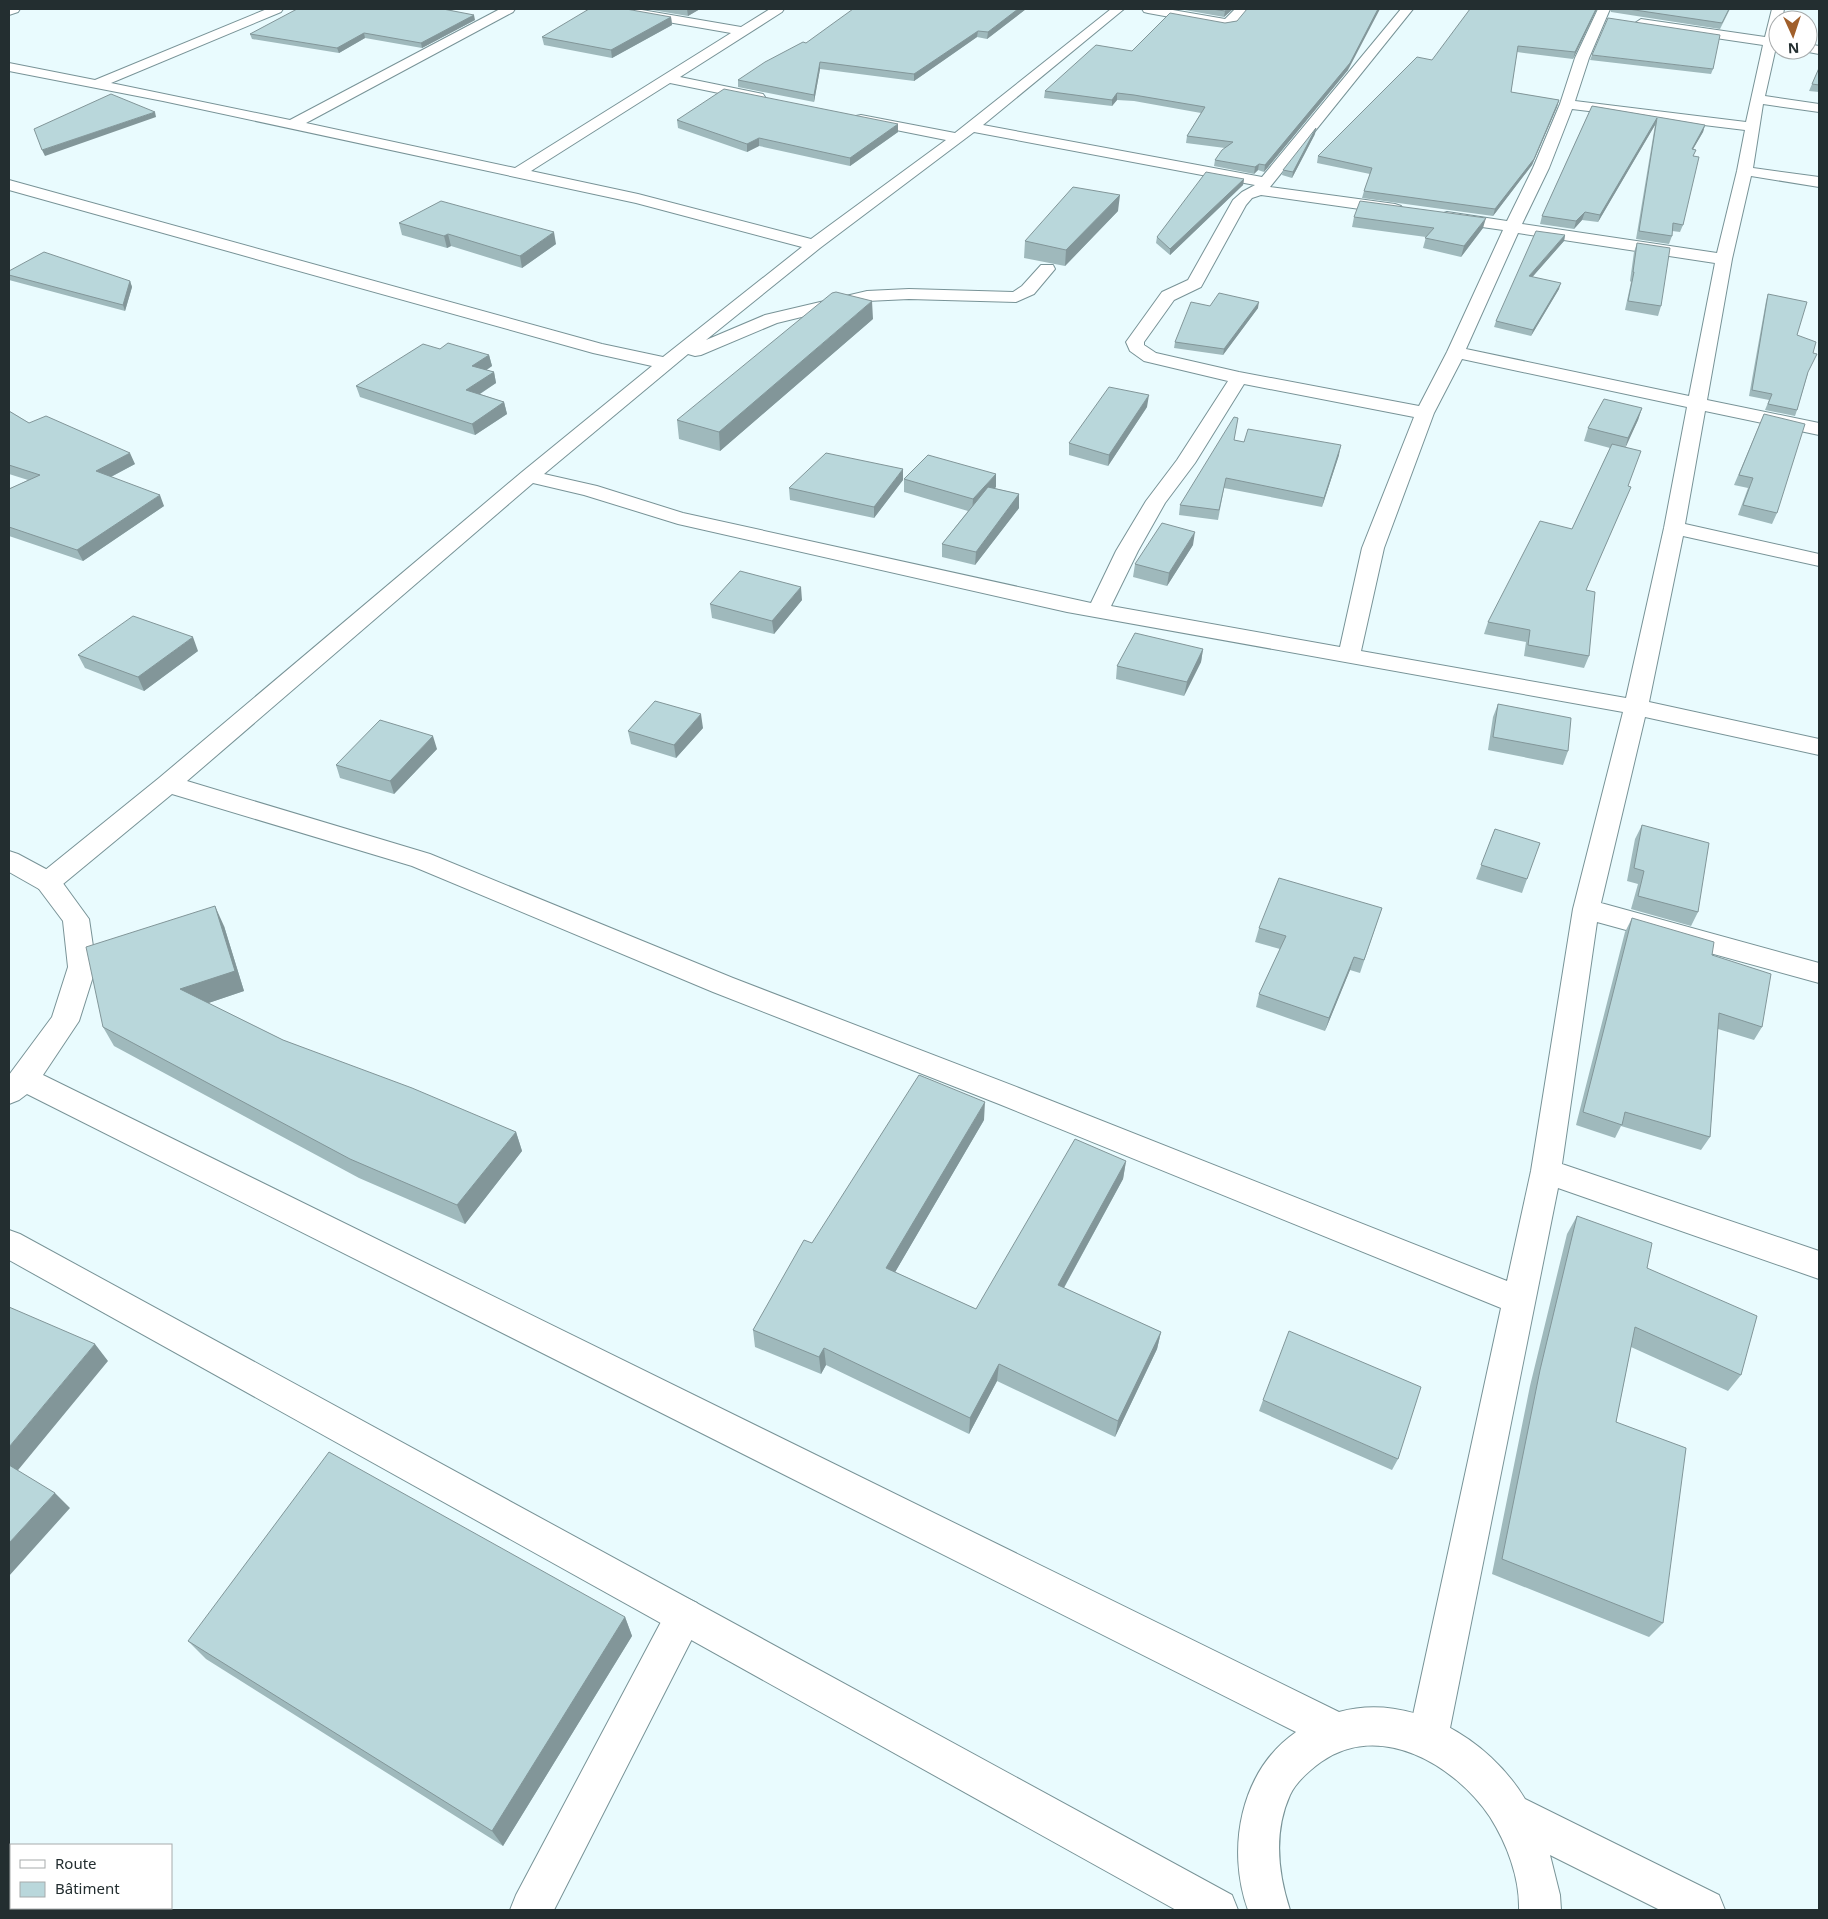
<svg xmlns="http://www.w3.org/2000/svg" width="1828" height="1919" font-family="'Noto Sans',sans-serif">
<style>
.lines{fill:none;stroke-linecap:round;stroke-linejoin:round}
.street-casing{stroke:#789397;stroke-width:2}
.secondary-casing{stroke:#789397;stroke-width:2}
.street{fill:#fff;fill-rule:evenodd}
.secondary{fill:#fff;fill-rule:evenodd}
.wall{fill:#9fb9bc}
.shaded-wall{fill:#829699}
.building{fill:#b9d7db;stroke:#829699}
</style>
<rect width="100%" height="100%" fill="#e9fbfe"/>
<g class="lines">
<defs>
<path id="street" d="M 9,9 L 20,9 L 18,12 L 9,15 Z
M 267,9 L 283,9 L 281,12 L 111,83 L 290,120 L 500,9 L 515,9 L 513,12 L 306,123 L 515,168 L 731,33 L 616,13 L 612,12 L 610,9 L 636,9 L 741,27 L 770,9 L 784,9 L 782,12 L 680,77 L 763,94 L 765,97 L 763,100 L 758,101 L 670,83 L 531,171 L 638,194 L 811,239 L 946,140 L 856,122 L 854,119 L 856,116 L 861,115 L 955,133 L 1111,9 L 1124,9 L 983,125 L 1262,177 L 1401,9 L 1413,9 L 1270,187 L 1395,204 L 1401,206 L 1403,209 L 1401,212 L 1395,214 L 1261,195 L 1252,198 L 1246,205 L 1201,287 L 1174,300 L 1144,342 L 1144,345 L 1156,353 L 1239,372 L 1419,406 L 1447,352 L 1503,230 L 1447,222 L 1441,220 L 1439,217 L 1441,214 L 1447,212 L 1507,221 L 1533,168 L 1560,104 L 1575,58 L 1598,9 L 1610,9 L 1589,58 L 1575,101 L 1746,122 L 1763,45 L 1641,27 L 1635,23 L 1641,19 L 1765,37 L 1772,9 L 1784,9 L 1782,20 L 1778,20 L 1778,47 L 1776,47 L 1765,96 L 1819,104 L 1819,112 L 1763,104 L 1753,168 L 1819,177 L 1819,187 L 1751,176 L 1732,259 L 1707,400 L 1819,423 L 1819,435 L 1705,411 L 1685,524 L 1819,554 L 1819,566 L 1683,536 L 1649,702 L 1819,739 L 1819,755 L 1645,717 L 1601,903 L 1819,963 L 1819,983 L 1597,922 L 1562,1164 L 1819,1251 L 1819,1279 L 1558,1188 L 1448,1738 L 1442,1752 L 1428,1758 L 1414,1752 L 1408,1738 L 1501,1308 L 999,1104 L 713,992 L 412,866 L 172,794 L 57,889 L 48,891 L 39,889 L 35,882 L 39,875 L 159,778 L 522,472 L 652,366 L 593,353 L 9,190 L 9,180 L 602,344 L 663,357 L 802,247 L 636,203 L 163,101 L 9,71 L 9,63 L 95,80 ZM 1572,109 L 1745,130 L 1737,171 L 1717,253 L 1522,224 L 1549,168 ZM 974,132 L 1255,185 L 1242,192 L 1233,200 L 1188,280 L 1162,292 L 1126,342 L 1130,351 L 1144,361 L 1228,381 L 1177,460 L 1146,501 L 1116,551 L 1091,603 L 683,513 L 597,486 L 544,474 L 688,354 L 695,356 L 701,355 L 777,323 L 867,301 L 909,299 L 1016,302 L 1034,294 L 1055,269 L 1053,265 L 1041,265 L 1022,286 L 1013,292 L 909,289 L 867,291 L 765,315 L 706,340 L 820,248 ZM 1518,233 L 1715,263 L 1689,396 L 1466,349 ZM 1462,359 L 1687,407 L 1664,528 L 1626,698 L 1361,651 L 1384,548 L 1434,413 ZM 1244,384 L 1414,417 L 1362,548 L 1340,647 L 1111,606 L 1138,551 L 1165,503 L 1195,463 ZM 533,483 L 584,495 L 678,524 L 1067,612 L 1623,712 L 1573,909 L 1531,1171 L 1507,1281 L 1019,1088 L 733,978 L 430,854 L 187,781 Z
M 1142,9 L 1167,9 L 1225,19 L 1235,9 L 1248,9 L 1236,25 L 1225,27 L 1148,13 L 1144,12 Z
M 1808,44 L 1819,46 L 1819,54 L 1803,51 L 1808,50 Z
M 684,1597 L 697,1603 L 703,1616 L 697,1629 L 554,1910 L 510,1910 L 516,1895 L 671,1603 Z
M 11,1887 L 11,1908 L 36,1908 L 37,1910 L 9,1910 L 9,1888 Z"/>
<path id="secondary" d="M 9,851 L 18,854 L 57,875 L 89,919 L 96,967 L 79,1021 L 43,1075 L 1339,1712 C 1411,1692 1489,1739 1525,1799 L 1719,1895 L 1725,1910 L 1660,1910 L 1550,1855 L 1560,1895 L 1561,1910 L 1519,1910 C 1520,1878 1507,1844 1490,1817 C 1455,1765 1380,1720 1321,1762 C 1310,1770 1296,1782 1290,1795 C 1273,1833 1278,1873 1290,1910 L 1248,1910 C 1226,1849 1240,1771 1296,1732 L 27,1094 L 19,1100 L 9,1104 L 9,1075 L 52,1017 L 68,967 L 63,921 L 39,889 L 9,872 Z
M 9,1230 L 20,1234 L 1232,1895 L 1238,1910 L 1176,1910 L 9,1260 Z"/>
</defs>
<use href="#street" class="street-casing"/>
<use href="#secondary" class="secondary-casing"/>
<use href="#street" class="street"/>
<use href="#secondary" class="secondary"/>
</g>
<path class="wall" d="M 646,9 L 700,9 L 688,16 Z
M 1026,9 L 987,39 L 977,37 L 914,81 L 820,69 L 814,102 L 738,87 L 738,80 L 806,43 Z
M 1179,9 L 1233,9 L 1224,17 Z
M 1597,9 L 1573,59 L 1517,52 L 1511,92 L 1559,100 L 1557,107 L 1532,165 L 1493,216 L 1362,198 L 1364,191 L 1370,174 L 1317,163 L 1318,156 L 1432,60 Z
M 1610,9 L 1730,9 L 1720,29 L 1611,12 Z
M 451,10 L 475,20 L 422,48 L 365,38 L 339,53 L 252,39 L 250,34 Z
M 671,17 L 672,25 L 612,58 L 544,45 L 542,37 Z
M 1237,21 L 1348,70 L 1264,172 L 1258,170 L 1254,174 L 1214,166 L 1215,160 L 1225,148 L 1186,143 L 1187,136 L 1201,113 L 1134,101 L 1117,100 L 1112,106 L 1044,98 L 1045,91 L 1132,51 L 1225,23 Z
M 1592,55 L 1713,69 L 1711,74 L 1590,60 Z
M 1819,68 L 1819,92 L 1809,91 L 1812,84 Z
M 1592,106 L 1705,125 L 1703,132 L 1693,149 L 1696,150 L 1693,156 L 1683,225 L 1680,232 L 1672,231 L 1672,236 L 1669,244 L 1636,239 L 1655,125 L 1598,222 L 1582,220 L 1574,229 L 1540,224 L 1542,216 Z
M 677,120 L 898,132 L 850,166 L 759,146 L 747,152 L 678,128 Z
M 1315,134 L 1292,178 L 1282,175 L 1283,170 Z
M 1244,179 L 1243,185 L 1170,255 L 1156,243 L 1157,237 Z
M 1118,211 L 1065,266 L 1024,258 L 1025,241 Z
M 1354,217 L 1483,228 L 1461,257 L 1423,248 L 1426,237 L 1352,227 Z
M 399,223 L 556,244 L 522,268 L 451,246 L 447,248 L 402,235 Z
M 1565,235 L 1564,241 L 1532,277 L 1559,289 L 1531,336 L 1494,327 L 1496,321 Z
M 1637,243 L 1661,306 L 1658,316 L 1625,310 L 1631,282 L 1630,281 L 1634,252 Z
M 9,271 L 130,281 L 132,287 L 125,311 L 9,280 Z
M 1768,294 L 1797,335 L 1808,373 L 1797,410 L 1795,416 L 1765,410 L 1769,400 L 1749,396 L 1766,301 Z
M 1210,306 L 1258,308 L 1223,355 L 1174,348 L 1175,342 Z
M 873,319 L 720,451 L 679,439 L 677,420 Z
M 440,349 L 489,355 L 492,366 L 486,370 L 494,372 L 496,383 L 480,394 L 504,402 L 507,414 L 475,435 L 360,397 L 356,386 Z
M 1147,407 L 1108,466 L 1069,455 L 1069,443 Z
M 1642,408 L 1638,420 L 1625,447 L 1628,486 L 1626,498 L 1586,590 L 1589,656 L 1584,668 L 1524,656 L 1526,642 L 1484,634 L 1488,622 L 1572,529 L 1610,448 L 1584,441 L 1588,428 Z
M 9,411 L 29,423 L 135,464 L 111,477 L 164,506 L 83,561 L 9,536 L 9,489 L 28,480 L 9,474 Z
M 1764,414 L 1777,513 L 1772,524 L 1738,515 L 1748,488 L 1734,485 Z
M 1234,440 L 1244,442 L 1339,455 L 1322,507 L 1224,488 L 1218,520 L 1179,515 L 1180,505 Z
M 904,479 L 996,487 L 994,488 L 1019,494 L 1019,508 L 975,565 L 942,557 L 942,544 L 968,511 L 904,492 Z
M 903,480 L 874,518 L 790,500 L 789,488 Z
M 1193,545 L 1167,586 L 1133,577 L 1135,564 Z
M 802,600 L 774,634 L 712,618 L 710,604 Z
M 1203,649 L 1201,662 L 1184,696 L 1116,679 L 1117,666 Z
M 198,651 L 144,691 L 85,668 L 78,655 Z
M 1498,704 L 1568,751 L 1563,765 L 1488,750 L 1493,717 Z
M 703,728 L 676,758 L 631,744 L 628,731 Z
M 437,749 L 394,794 L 340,778 L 336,765 Z
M 1642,825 L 1698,912 L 1691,926 L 1631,909 L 1638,884 L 1627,881 L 1635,839 Z
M 1495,829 L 1527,879 L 1522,893 L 1476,879 Z
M 1382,908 L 1360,973 L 1350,970 L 1325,1031 L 1256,1007 L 1259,994 L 1280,949 L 1255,942 L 1259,928 Z
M 1632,918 L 1712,955 L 1762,1027 L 1754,1040 L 1718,1029 L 1710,1137 L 1701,1150 L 1621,1126 L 1615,1138 L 1576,1125 L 1625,932 Z
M 224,926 L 244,991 L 208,1003 L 283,1040 L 516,1132 L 522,1151 L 465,1224 L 359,1178 L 114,1046 L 103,1027 Z
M 984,1120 L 895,1272 L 976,1309 L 1126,1161 L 1123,1179 L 1064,1288 L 1161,1332 L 1157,1349 L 1115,1437 L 997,1381 L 969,1434 L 826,1365 L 821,1374 L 755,1347 L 753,1330 L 812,1243 Z
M 1577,1216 L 1647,1268 L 1741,1375 L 1728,1391 L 1631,1347 L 1616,1422 L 1663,1623 L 1649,1637 L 1492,1574 L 1530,1386 L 1567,1234 Z
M 1263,1400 L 1398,1459 L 1392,1470 L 1259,1411 Z
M 625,1617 L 632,1636 L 503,1846 L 206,1659 L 188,1641 Z"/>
<path class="shaded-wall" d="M 687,9 L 700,9 L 688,16 Z
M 1018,9 L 1026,9 L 987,39 L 988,32 Z
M 1228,9 L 1233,9 L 1224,17 L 1225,11 Z
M 1378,9 L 1380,9 L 1348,70 L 1264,172 L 1265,165 Z
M 1596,9 L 1597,9 L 1573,59 L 1575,52 Z
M 474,15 L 475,20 L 422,48 L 421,43 Z
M 671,17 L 672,25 L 612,58 L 611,50 Z
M 978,31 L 977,37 L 914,81 L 914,74 Z
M 364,33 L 365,38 L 339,53 L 337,48 Z
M 820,62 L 820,69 L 814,102 L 814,95 Z
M 1117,93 L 1117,100 L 1112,106 L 1112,100 Z
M 1559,100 L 1557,107 L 1532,165 L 1493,216 L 1495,209 Z
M 155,112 L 156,117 L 45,156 L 42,150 Z
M 1657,118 L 1655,125 L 1598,222 L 1600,215 Z
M 898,124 L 898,132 L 850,166 L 850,158 Z
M 1705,125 L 1703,132 L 1689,156 L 1692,149 Z
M 1316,128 L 1315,134 L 1292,178 L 1293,172 Z
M 759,138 L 759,146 L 747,152 L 747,144 Z
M 1259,164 L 1258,170 L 1254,174 L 1255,167 Z
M 1244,179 L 1243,185 L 1170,255 L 1170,249 Z
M 1120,195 L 1118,211 L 1065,266 L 1066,250 Z
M 1585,212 L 1582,220 L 1574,229 L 1576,221 Z
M 1486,218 L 1483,228 L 1461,257 L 1464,246 Z
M 554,232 L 556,244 L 522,268 L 520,256 Z
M 448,234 L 451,246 L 447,248 L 444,236 Z
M 1565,235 L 1564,241 L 1528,282 L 1529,276 Z
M 130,281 L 132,287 L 125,311 L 123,305 Z
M 1561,283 L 1559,289 L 1531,336 L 1533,330 Z
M 872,301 L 873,319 L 720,451 L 719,432 Z
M 1259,302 L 1258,308 L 1223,355 L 1224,349 Z
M 489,355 L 492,366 L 475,378 L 472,366 Z
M 494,372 L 496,383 L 469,401 L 466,390 Z
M 1149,395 L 1147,407 L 1108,466 L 1109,455 Z
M 504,402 L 507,414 L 475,435 L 472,424 Z
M 1642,408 L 1638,420 L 1624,451 L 1628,438 Z
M 1341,445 L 1339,455 L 1322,507 L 1324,498 Z
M 130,453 L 135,464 L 101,482 L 96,471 Z
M 903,469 L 903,480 L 874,518 L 874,507 Z
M 996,474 L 996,487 L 972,512 L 973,499 Z
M 1019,494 L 1019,508 L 975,565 L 976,552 Z
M 160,495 L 164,506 L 83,561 L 77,550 Z
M 1195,532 L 1193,545 L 1167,586 L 1169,573 Z
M 801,587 L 802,600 L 774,634 L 772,621 Z
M 193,637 L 198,651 L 144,691 L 138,677 Z
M 1203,649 L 1201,662 L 1184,696 L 1187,682 Z
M 701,714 L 703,728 L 676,758 L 674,745 Z
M 433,736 L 437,749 L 394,794 L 390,781 Z
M 215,906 L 224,926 L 244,991 L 191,1009 L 180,989 Z
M 1354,957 L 1350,970 L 1325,1031 L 1329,1018 Z
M 985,1102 L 984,1120 L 887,1286 L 886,1268 Z
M 516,1132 L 522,1151 L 465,1224 L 457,1205 Z
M 1126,1161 L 1123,1179 L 1056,1302 L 1058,1285 Z
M 1161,1332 L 1157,1349 L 1115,1437 L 1118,1421 Z
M 95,1344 L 108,1361 L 14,1475 L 9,1470 L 9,1447 Z
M 824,1348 L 826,1365 L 821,1374 L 819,1357 Z
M 999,1364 L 997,1381 L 969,1434 L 970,1418 Z
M 55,1493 L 70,1508 L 9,1576 L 9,1543 Z
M 625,1617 L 632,1636 L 503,1846 L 492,1831 Z"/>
<path class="building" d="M 297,9 L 443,9 L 474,15 L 421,43 L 364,33 L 337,48 L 250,34 Z
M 589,9 L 626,9 L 671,17 L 611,50 L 542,37 Z
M 853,9 L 1018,9 L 988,32 L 978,31 L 914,74 L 820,62 L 814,95 L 738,80 L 765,62 L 803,42 L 806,43 Z
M 1212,9 L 1228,9 L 1225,11 Z
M 1247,9 L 1378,9 L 1350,63 L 1265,165 L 1259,164 L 1255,167 L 1215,160 L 1222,150 L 1233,142 L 1187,136 L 1205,107 L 1134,95 L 1117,93 L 1112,100 L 1045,91 L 1096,45 L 1132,51 L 1170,13 L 1225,23 L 1237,21 Z
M 1470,9 L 1596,9 L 1575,52 L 1518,46 L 1511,92 L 1559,100 L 1534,159 L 1495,209 L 1364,191 L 1372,168 L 1318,156 L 1417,57 L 1432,60 Z
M 1628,9 L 1729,9 L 1722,23 Z
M 1608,18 L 1720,35 L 1713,69 L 1592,55 Z
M 1819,68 L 1819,85 L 1812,84 Z
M 724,89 L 898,124 L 850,158 L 759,138 L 747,144 L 677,120 Z
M 111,94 L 155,112 L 42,150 L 34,129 Z
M 1592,106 L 1705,125 L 1692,149 L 1696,150 L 1693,156 L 1699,157 L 1683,225 L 1673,223 L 1672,236 L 1639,231 L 1657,118 L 1600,215 L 1585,212 L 1576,221 L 1542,216 Z
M 1316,128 L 1293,172 L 1283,170 Z
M 1206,172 L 1244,179 L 1170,249 L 1157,237 Z
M 1073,187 L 1120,195 L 1066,250 L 1025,241 Z
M 441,201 L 554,232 L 520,256 L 448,234 L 444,236 L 399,223 Z
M 1360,201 L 1486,218 L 1464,246 L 1425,238 L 1434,228 L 1354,217 Z
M 1536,231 L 1565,235 L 1529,276 L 1561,283 L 1533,330 L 1496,321 Z
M 1637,243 L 1670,248 L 1661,306 L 1628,301 L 1634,272 L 1633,272 Z
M 44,252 L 130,281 L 123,305 L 9,275 L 9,271 Z
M 836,292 L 872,301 L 719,432 L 677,420 L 832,293 Z
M 1219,293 L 1259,302 L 1224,349 L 1175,342 L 1191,302 L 1210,306 Z
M 1768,294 L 1807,302 L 1797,335 L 1816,342 L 1813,353 L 1817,354 L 1808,372 L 1797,410 L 1768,404 L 1772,394 L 1752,390 Z
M 448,343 L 489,355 L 472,366 L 494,372 L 466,390 L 504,402 L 472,424 L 356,386 L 423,344 L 440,349 Z
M 1109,387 L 1149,395 L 1109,455 L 1069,443 Z
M 1604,399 L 1642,408 L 1628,438 L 1588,428 Z
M 9,411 L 29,423 L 46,416 L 130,453 L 96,471 L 160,495 L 77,550 L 9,527 L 9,489 L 40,475 L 9,465 Z
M 1764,414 L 1805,424 L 1777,513 L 1743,505 L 1753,478 L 1739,475 Z
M 1234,417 L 1238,418 L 1234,440 L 1244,442 L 1248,429 L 1341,445 L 1324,498 L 1226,478 L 1219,510 L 1180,505 Z
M 1612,444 L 1641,451 L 1628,486 L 1631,487 L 1586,590 L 1595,592 L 1589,656 L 1528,645 L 1530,630 L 1488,622 L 1540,521 L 1572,529 Z
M 826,453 L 903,469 L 874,507 L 789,488 Z
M 928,455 L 996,474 L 973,499 L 904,479 Z
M 988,487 L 1019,494 L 976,552 L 942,544 Z
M 1162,523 L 1195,532 L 1169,573 L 1135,564 Z
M 740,571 L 801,587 L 772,621 L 710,604 Z
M 133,616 L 193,637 L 138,677 L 78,655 Z
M 1135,633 L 1203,649 L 1187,682 L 1117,666 Z
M 655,701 L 701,714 L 674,745 L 628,731 Z
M 1498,704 L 1571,718 L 1568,751 L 1493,737 Z
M 380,720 L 433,736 L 390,781 L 336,765 Z
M 1642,825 L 1709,843 L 1698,912 L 1638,896 L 1644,871 L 1634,868 Z
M 1495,829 L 1540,843 L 1527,879 L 1481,865 Z
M 1279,878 L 1382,908 L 1364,960 L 1354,957 L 1329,1018 L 1259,994 L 1286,936 L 1259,928 Z
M 215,906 L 235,971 L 180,989 L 283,1040 L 412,1088 L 516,1132 L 457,1205 L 350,1159 L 103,1027 L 86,947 Z
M 1632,918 L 1714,942 L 1712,955 L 1771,974 L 1762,1027 L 1719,1013 L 1710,1137 L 1625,1112 L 1622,1125 L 1583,1112 Z
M 919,1075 L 985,1102 L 886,1268 L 976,1309 L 1075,1139 L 1126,1161 L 1058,1285 L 1161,1332 L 1118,1421 L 999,1364 L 970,1418 L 824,1348 L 819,1357 L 753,1330 L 804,1240 L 812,1243 Z
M 1577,1216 L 1652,1243 L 1647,1268 L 1757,1316 L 1741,1375 L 1635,1327 L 1616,1422 L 1686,1448 L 1663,1623 L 1502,1559 L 1540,1370 Z
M 9,1307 L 95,1344 L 9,1447 Z
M 1289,1331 L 1421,1387 L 1398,1459 L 1263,1400 Z
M 329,1452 L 625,1617 L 492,1831 L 188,1641 Z
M 9,1465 L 55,1493 L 9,1543 Z"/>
<rect width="1828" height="1919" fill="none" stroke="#232e30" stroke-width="20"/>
<rect x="10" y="1844" width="162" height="65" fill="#ffffff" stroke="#a7abac"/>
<rect x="20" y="1860" width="25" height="8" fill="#ffffff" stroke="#a7abac"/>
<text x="55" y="1869" font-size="15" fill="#232e30">Route</text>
<rect x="20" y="1882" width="25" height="15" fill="#b9d7db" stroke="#a7abac"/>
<text x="55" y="1894" font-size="15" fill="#232e30">Bâtiment</text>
<g transform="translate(1793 35) rotate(177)"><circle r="24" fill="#ffffff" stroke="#a7abac"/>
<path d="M0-4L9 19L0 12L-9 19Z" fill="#a05f2b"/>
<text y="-8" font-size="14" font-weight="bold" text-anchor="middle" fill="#232e30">N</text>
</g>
</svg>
